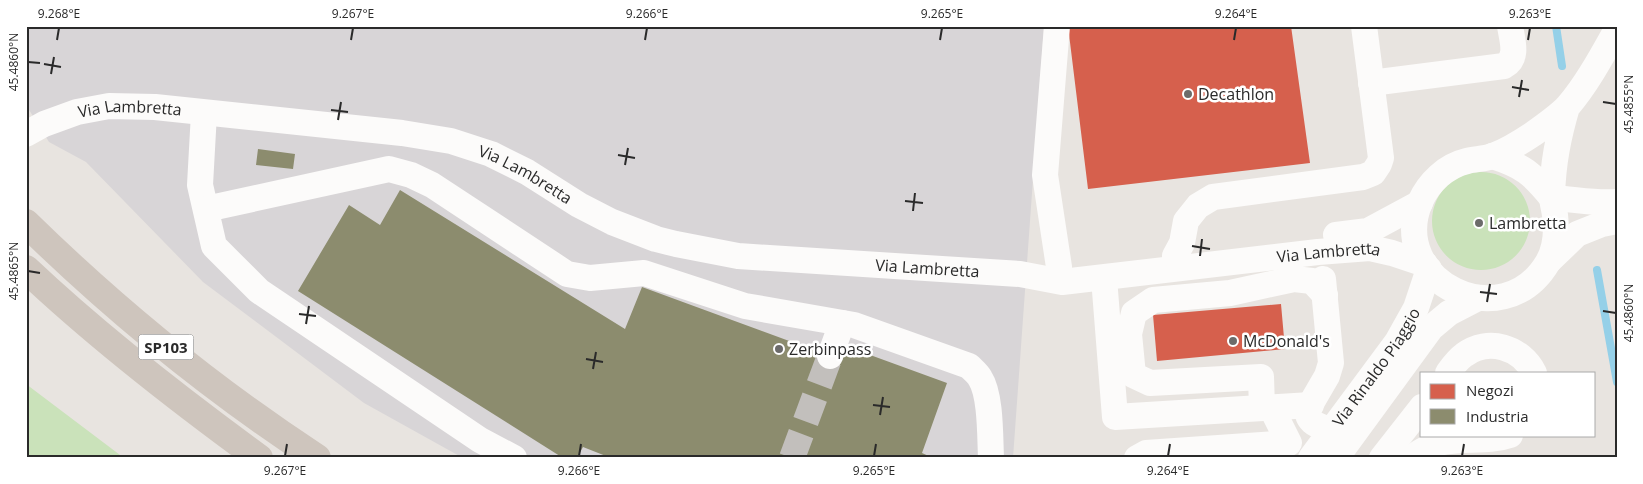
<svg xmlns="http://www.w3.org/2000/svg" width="1643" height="484" font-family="'Open Sans',sans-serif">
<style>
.industrial{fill:#d8d5d7}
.green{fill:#cae2ba}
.shops{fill:#d6604d}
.industry{fill:#8c8c6e}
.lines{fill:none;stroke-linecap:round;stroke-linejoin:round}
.stream{stroke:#95d0e8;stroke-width:8}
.minor-tunnel{stroke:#c2bfbc;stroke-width:26;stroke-dasharray:26 13;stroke-linecap:butt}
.minor{stroke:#fcfbfa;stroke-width:26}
.highway{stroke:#cec5bd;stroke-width:28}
.ticks{fill:none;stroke:#2a2a2a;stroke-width:2}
.poi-dot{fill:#6c6b6a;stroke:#fff;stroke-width:2}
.labels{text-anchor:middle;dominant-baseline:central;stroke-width:5;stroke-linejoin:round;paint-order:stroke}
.shield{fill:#fff;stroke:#6a6a6a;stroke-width:1}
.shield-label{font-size:15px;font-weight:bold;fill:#2a2a2a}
.poi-label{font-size:16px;fill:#2a2a2a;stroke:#fff;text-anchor:start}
.street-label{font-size:16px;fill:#2a2a2a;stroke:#fff}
.neatline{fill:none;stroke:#2a2a2a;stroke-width:2}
.ticks-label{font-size:12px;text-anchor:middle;fill:#2a2a2a}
</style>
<rect width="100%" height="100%" fill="#e8e4e0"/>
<path class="industrial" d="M 26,26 L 1044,26 L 1013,458 L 463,458 L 364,403 L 203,282 L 86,162 L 49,142 L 26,105 Z"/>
<path class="green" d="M1432 221a49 49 0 1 1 98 0a49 49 0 1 1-98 0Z
M 26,384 L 124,458 L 26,458 Z"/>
<path class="shops" d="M 1068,26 L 1291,26 L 1310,163 L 1088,189 Z
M 1281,304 L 1285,349 L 1157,361 L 1153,315 Z"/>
<path class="industry" d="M 258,149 L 295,154 L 293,169 L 256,165 Z
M 400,190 L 625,329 L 642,287 L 830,356 L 840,344 L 947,383 L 922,453 L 933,458 L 611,458 L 583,447 L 577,458 L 563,458 L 298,291 L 349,205 L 380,225 Z"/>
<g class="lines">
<path class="stream" d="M 1556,26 L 1562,66
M 1597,270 L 1617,382"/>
<path class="minor-tunnel" d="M 792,458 L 830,356"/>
<g class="minor">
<path d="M 1057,26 L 1045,175 L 1059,267"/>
<path d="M 1371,83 L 1504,66 C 1519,58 1512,40 1510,26"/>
<path d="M 1567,107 C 1558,138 1553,163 1552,196 C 1552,202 1554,208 1555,215 C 1557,231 1556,248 1548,262 C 1503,339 1387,281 1420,202 C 1429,182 1446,166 1467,161 C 1475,159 1485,159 1493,156 C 1506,151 1521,142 1533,134 C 1544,126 1559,116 1568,106 C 1587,84 1603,54 1617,29"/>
<path d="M 204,113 L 200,185 L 214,246 L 259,291 L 480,440 L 514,458"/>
<path id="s1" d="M 26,134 L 44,124 L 77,112 L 109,106 L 155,107 L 402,133 L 451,141 L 491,154 L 527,172 L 579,205 L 612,222 L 656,239 L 676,244 L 738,256 L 1020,274 L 1062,282 L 1318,252 L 1370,248 L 1392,253 L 1425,264"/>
<path d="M 1492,156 C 1523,166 1532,173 1552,198"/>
<path d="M 1552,198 C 1574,199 1595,204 1617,202"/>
<path d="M 206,209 L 389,169 L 411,175 L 432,185 L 567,274 L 590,278 L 644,273 L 745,306 L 854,325 L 969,366 C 973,370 978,374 980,378 C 991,395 990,437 991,458"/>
<path d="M 1336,235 L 1368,231 L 1420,203"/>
<path d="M 1175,256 L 1182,243 L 1186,221 L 1198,206 L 1213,197 L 1363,177 L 1373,173 L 1379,164 L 1381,158 L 1364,26"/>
<path d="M 1549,261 L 1577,234 L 1602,224 L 1617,221"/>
<path d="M 1104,278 L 1115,417 L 1311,405"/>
<path d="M 1323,279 L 1331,363 L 1327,376 L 1309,407 C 1304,423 1320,426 1332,431"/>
<path d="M 830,356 L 842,323"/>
<path d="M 1448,373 C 1453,366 1457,360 1464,355 C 1488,337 1521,347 1534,373"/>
<path d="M 1262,408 L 1261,377 L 1150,383 L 1133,375 L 1129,334 L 1134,313 L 1153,300 L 1230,293 L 1294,279 L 1312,281 L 1325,295"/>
<path d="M 1137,458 L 1146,453 L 1289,443 L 1271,407"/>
<path id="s2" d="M 1311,458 L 1397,342 L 1416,308 L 1429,269"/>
<path d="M 1336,458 L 1431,328 L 1449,313 L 1478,298"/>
<path d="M 1382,458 L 1422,407"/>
<path d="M 1411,458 C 1420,452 1429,446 1439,443 C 1462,437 1487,443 1510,435"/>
</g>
<path class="highway" d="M 26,223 C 115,310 213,390 317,458
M 26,269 C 99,338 178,399 259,458"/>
</g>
<path class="ticks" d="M 57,40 L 59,28M 351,40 L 353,28M 645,40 L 647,28M 940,40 L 942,28M 1234,40 L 1236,28M 1528,40 L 1530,28M 28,62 L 40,63M 44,64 L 61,67M 51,74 L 54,57M 1512,87 L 1529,90M 1519,97 L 1522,80M 1603,102 L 1616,104M 331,110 L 348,112M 338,120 L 341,102M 618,155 L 635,158M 625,165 L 628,148M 905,201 L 923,203M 913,211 L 915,193M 1192,246 L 1210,249M 1200,256 L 1202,239M 28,271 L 40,273M 1480,292 L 1497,294M 1487,302 L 1490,284M 1603,311 L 1616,313M 299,314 L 316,316M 306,324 L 309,306M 586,359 L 603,362M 593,369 L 596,352M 873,405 L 890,407M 880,415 L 883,397M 285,456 L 287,444M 579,456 L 581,444M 874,456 L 876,444M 1168,456 L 1170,444M 1462,456 L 1464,444"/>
<g class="poi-dot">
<circle cx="1188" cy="94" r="5"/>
<circle cx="1479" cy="223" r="5"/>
<circle cx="1233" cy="341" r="5"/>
<circle cx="779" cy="349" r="5"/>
</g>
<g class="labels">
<rect class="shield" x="138.5" y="334.5" width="55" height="25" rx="4"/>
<g class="shield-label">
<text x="166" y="347">SP103</text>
</g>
<g class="poi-label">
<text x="1198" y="94">Decathlon</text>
<text x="1489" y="223">Lambretta</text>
<text x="1243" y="341">McDonald's</text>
<text x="789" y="349">Zerbinpass</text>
</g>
<g class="street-label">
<text stroke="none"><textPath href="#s1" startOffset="109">Via Lambretta</textPath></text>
<text stroke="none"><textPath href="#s1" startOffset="514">Via Lambretta</textPath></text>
<text stroke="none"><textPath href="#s1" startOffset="1338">Via Lambretta</textPath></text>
<text stroke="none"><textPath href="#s1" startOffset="934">Via Lambretta</textPath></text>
<text stroke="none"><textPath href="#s2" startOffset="112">Via Rinaldo Piaggio</textPath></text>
</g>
</g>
<rect width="1643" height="484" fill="none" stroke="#ffffff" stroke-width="55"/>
<rect x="1420" y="372" width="175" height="65" fill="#ffffff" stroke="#aaaaaa"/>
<rect x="1430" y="384" width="25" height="15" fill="#d6604d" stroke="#aaaaaa"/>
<text x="1466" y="396" font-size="15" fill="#2a2a2a">Negozi</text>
<rect x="1430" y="409" width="25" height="15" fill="#8c8c6e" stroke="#aaaaaa"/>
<text x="1466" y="422" font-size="15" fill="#2a2a2a">Industria</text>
<rect x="28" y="28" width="1588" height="428" class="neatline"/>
<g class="ticks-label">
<text x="59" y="18">9.268°E</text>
<text x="353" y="18">9.267°E</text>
<text x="647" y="18">9.266°E</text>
<text x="942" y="18">9.265°E</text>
<text x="1236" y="18">9.264°E</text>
<text x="1530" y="18">9.263°E</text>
<text transform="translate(14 62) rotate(-90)" y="4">45.4860°N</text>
<text transform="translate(1629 104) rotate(-90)" y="4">45.4855°N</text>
<text transform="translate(14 271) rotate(-90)" y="4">45.4865°N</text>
<text transform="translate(1629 313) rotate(-90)" y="4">45.4860°N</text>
<text x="285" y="475">9.267°E</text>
<text x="579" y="475">9.266°E</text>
<text x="874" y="475">9.265°E</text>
<text x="1168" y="475">9.264°E</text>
<text x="1462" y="475">9.263°E</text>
</g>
</svg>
